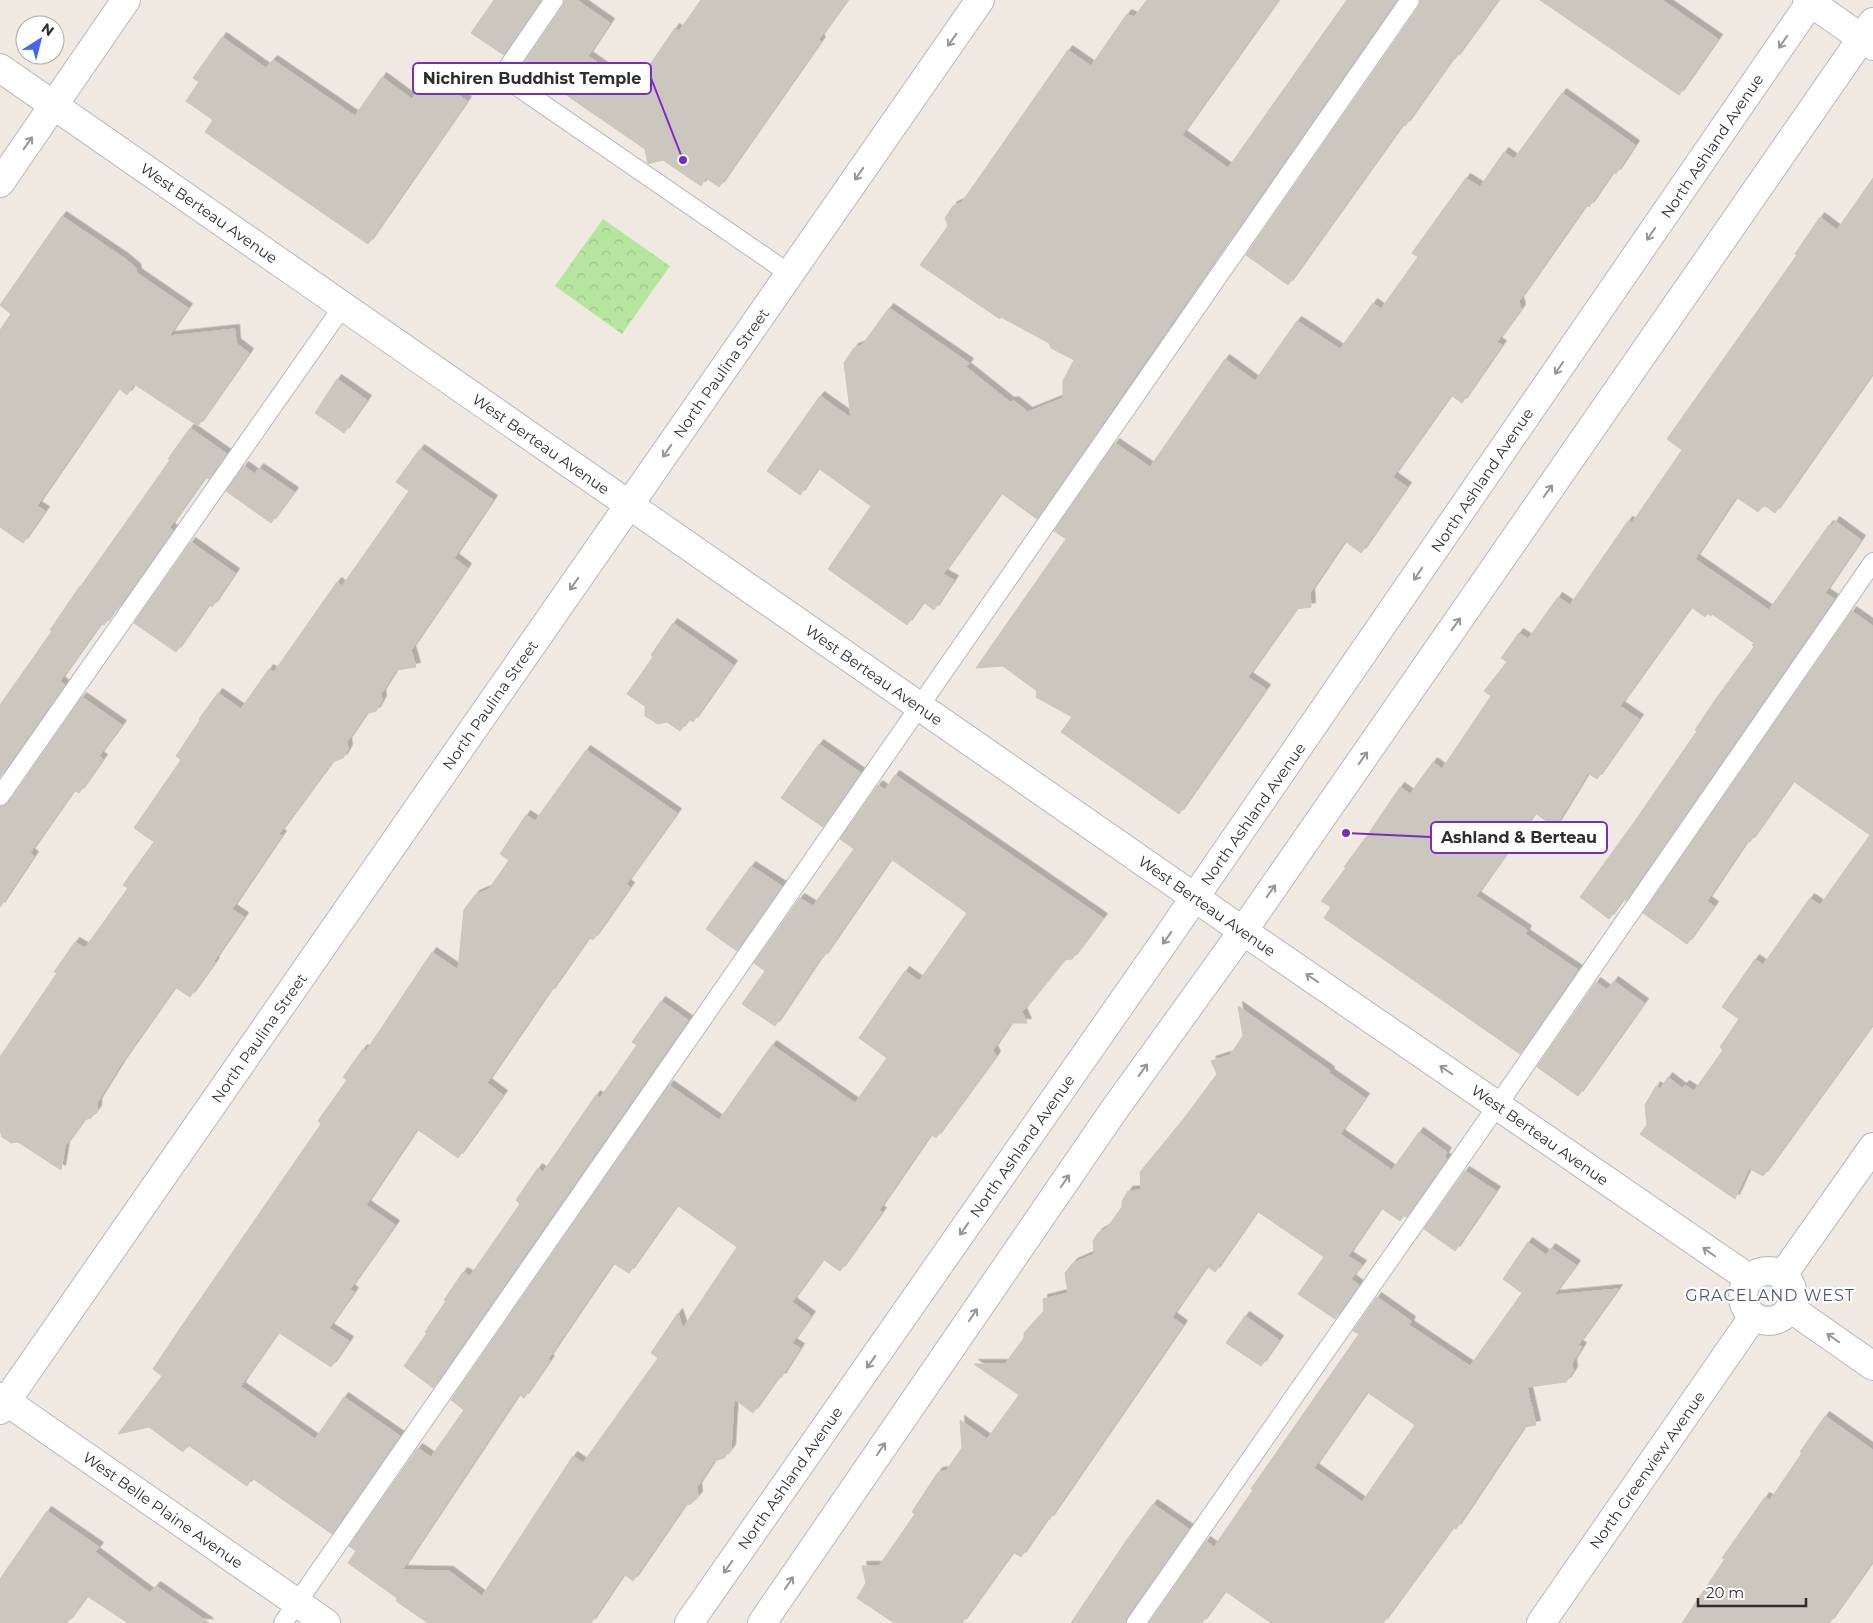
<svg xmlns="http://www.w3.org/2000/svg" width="1873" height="1623" font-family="Montserrat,sans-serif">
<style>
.forest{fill:url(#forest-crowns)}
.building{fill:#cbc7bf;stroke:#cbc5ba;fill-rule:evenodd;filter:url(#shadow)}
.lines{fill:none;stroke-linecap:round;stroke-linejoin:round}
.service-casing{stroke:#b4b7c1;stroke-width:20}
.minor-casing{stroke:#b4b7c1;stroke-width:30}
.secondary-casing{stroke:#b4b7c1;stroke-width:30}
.service{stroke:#fff;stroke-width:18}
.minor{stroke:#fff;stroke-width:28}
.secondary{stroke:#fff;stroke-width:28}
.oneway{stroke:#969696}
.labels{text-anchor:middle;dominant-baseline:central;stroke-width:4.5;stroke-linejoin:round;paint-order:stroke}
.street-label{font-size:15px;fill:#2e2e2e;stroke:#fff}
.neighbourhood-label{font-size:16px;letter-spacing:1px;fill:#4d5680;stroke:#fff}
.leader{fill:none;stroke:#7b2cbf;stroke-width:2}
.callout-dot{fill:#7b2cbf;stroke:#fff;stroke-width:2}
.callout{fill:#fff;stroke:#7b2cbf;stroke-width:2}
.callout-label{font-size:16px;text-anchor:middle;font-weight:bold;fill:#2e2e2e}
</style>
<defs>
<pattern id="forest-crowns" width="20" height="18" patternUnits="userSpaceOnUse" patternTransform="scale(1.25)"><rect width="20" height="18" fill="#b6e59e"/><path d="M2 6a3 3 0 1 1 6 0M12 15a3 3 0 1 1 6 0" fill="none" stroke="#9dc588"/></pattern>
<filter id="shadow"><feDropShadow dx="4.5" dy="-4.5" stdDeviation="0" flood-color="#0004"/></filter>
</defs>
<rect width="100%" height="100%" fill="#efe9e1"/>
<path class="forest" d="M 603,219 L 670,266 L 622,334 L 555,286 Z"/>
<path class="building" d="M 494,0 L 541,0 L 504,55 L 471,33 Z
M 565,0 L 577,0 L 610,23 L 588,56 L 634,88 L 675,28 L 679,31 L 701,0 L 847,0 L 819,39 L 821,41 L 719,187 L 706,178 L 701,186 L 663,160 L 648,164 L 645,149 L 562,92 L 560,94 L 521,67 L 563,6 Z
M 1147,0 L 1278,0 L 1182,135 L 1228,168 L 1347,0 L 1397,0 L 1228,243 L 1227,242 L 1037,519 L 1001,493 L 943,574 L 954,580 L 934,610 L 923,602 L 907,625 L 828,569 L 871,506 L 818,468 L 800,495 L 767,471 L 820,396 L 851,418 L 844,363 L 854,348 L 862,345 L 889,308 L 969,363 L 966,367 L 1010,402 L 1014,401 L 1028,412 L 1063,398 L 1063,381 L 1074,360 L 1051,348 L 1049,343 L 1001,317 L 1000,319 L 920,265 L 948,226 L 945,218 L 953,206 L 962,202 L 1068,50 L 1091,66 L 1127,14 L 1134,17 Z
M 1420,0 L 1498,0 L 1455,59 L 1453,58 L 1405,126 L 1403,124 L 1288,285 L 1246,255 L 1419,6 Z
M 1540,0 L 1662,0 L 1718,39 L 1679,95 Z
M 222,37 L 266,68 L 273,60 L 355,116 L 382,77 L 412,99 L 429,74 L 467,101 L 368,244 L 205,132 L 213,120 L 186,101 L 199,82 L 193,78 Z
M 1562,93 L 1635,145 L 1616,174 L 1613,172 L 1589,207 L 1586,205 L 1519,301 L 1521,309 L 1497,342 L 1502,345 L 1462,403 L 1451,395 L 1393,477 L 1407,487 L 1361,553 L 1345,541 L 1310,593 L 1311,607 L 1296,609 L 1248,677 L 1266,689 L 1179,814 L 1061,732 L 1072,717 L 1036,697 L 1037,691 L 1003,666 L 976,668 L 1066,539 L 1054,531 L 1115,443 L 1150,467 L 1225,359 L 1255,381 L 1297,321 L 1340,349 L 1373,303 L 1381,309 L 1418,257 L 1412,253 L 1466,178 L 1480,187 L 1504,152 L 1514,159 Z
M 1873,178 L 1873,373 L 1775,513 L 1764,505 L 1758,512 L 1736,497 L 1695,559 L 1769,610 L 1829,525 L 1832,526 L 1835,521 L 1861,540 L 1825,593 L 1834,599 L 1626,901 L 1623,899 L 1609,919 L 1580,897 L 1635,821 L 1697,731 L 1695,730 L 1715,700 L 1754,647 L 1752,645 L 1754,643 L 1712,614 L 1711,616 L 1708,614 L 1705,617 L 1691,607 L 1620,706 L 1639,719 L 1597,779 L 1588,773 L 1555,827 L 1535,813 L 1476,896 L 1527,930 L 1525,934 L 1578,970 L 1520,1054 L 1324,918 L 1331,907 L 1321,901 L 1346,868 L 1344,867 L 1369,833 L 1400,787 L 1410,794 L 1433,762 L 1442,769 L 1491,696 L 1484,691 L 1507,662 L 1501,658 L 1519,633 L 1528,639 L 1558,597 L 1570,605 L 1628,521 L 1632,523 L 1682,450 L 1667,439 L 1797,255 L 1795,254 L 1820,217 L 1837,230 Z
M 62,216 L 124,258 L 136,268 L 137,273 L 188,308 L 169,336 L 235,329 L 236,343 L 249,353 L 198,426 L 134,384 L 127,395 L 118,388 L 37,506 L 45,511 L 23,543 L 0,527 L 0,330 L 11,314 L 0,305 Z
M 337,379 L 367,400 L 344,433 L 315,413 Z
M 190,428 L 227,454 L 209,479 L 205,477 L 170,527 L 173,530 L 117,610 L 115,609 L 104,625 L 101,623 L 60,681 L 65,685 L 0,777 L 0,705 L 52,631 L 50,630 L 80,586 L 81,586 L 170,460 L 168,459 Z
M 420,449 L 493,500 L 454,558 L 467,568 L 411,650 L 416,667 L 396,670 L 381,694 L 382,700 L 376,711 L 366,714 L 347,742 L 348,749 L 343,758 L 332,762 L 279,834 L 282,835 L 232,909 L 244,917 L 214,961 L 215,962 L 190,997 L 175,987 L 121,1064 L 97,1103 L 97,1110 L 91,1118 L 84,1120 L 65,1146 L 61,1170 L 18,1142 L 11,1143 L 2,1137 L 0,1130 L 0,1057 L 57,973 L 54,972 L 75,942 L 85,948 L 128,888 L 123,885 L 154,842 L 134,828 L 181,760 L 176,756 L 200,720 L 199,719 L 218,693 L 241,709 L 269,669 L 274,672 L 337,582 L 342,586 L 409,491 L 396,482 Z
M 244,466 L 255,474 L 259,468 L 294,492 L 271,523 L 226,491 Z
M 191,542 L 235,573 L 212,607 L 209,604 L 176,652 L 134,623 Z
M 1852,611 L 1873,626 L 1873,1024 L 1763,1176 L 1749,1168 L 1735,1199 L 1640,1134 L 1647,1125 L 1645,1105 L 1656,1086 L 1660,1089 L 1668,1077 L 1682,1088 L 1685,1085 L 1694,1091 L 1723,1050 L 1720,1047 L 1739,1019 L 1722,1007 L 1755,959 L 1763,965 L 1810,898 L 1820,905 L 1870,835 L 1793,781 L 1750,842 L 1747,841 L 1707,901 L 1714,906 L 1687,944 L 1643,913 Z
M 673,623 L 733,665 L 693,722 L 689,719 L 680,731 L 667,722 L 658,724 L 645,716 L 645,706 L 627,694 L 653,657 L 651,655 Z
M 82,697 L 122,725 L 99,756 L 103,759 L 79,793 L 74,790 L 30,853 L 34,856 L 0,907 L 0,806 L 9,802 Z
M 819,744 L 861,773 L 823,827 L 781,798 Z
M 586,750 L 677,813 L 626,884 L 630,887 L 593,940 L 589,937 L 550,993 L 549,992 L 487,1083 L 503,1095 L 458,1158 L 417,1129 L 366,1205 L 395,1225 L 350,1289 L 354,1292 L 329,1328 L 349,1341 L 331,1367 L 278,1332 L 242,1384 L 241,1387 L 315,1439 L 344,1397 L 400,1436 L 332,1534 L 252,1478 L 247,1486 L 188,1445 L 183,1452 L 149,1427 L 118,1434 L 162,1376 L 153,1369 L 179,1330 L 321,1124 L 318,1121 L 347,1080 L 343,1077 L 363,1049 L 366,1051 L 432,952 L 458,970 L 464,910 L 475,895 L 489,889 L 509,860 L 500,854 L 526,815 L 535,821 Z
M 895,775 L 1103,918 L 1072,959 L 1064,960 L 1022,1012 L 1027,1023 L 1011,1023 L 993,1050 L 996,1056 L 936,1138 L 931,1134 L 879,1210 L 882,1212 L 840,1271 L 823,1259 L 792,1302 L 811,1316 L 792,1343 L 800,1348 L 781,1378 L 779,1376 L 753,1413 L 734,1399 L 731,1449 L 724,1458 L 714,1461 L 697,1487 L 698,1496 L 691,1504 L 685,1505 L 633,1581 L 624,1574 L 591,1623 L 428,1623 L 396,1601 L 397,1598 L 348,1563 L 356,1551 L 349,1546 L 418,1448 L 431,1457 L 464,1410 L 451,1400 L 669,1085 L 719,1120 L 772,1045 L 855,1103 L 887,1058 L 859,1038 L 905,971 L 919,981 L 967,913 L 891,859 L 823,958 L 821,957 L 775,1026 L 742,1004 L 765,971 L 754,963 L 800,898 L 813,906 L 854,849 L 840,839 L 878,785 L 885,790 ZM 677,1205 L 737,1247 L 683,1328 L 678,1313 L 651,1353 L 658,1358 L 583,1463 L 573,1456 L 482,1596 L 449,1571 L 402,1570 L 519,1394 L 524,1398 L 550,1360 L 548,1359 L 613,1263 L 629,1273 Z
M 751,866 L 782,886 L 737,951 L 706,929 Z
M 1614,981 L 1644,1003 L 1578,1096 L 1537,1067 L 1596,982 L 1607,990 Z
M 661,1001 L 688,1020 L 433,1388 L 404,1366 L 427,1333 L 425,1332 L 446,1301 L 444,1300 L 463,1272 L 470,1276 L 520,1204 L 516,1200 L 538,1168 L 543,1172 L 596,1095 L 600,1098 L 637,1045 L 632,1042 Z
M 1238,1006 L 1330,1071 L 1329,1073 L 1365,1098 L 1340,1134 L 1392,1170 L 1419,1132 L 1447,1152 L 1444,1157 L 1447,1159 L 1407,1217 L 1404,1215 L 1400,1221 L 1381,1208 L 1348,1256 L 1362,1265 L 1351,1279 L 1359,1285 L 1335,1319 L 1298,1294 L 1324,1257 L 1257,1211 L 1215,1272 L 1207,1266 L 1172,1317 L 1183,1325 L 1049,1520 L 1047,1519 L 1021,1557 L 1013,1552 L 962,1623 L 894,1623 L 857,1598 L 866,1583 L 862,1566 L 879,1566 L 915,1514 L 912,1512 L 938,1472 L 946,1471 L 962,1448 L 960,1420 L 987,1439 L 1019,1395 L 974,1364 L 1005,1364 L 1024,1338 L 1024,1333 L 1044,1311 L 1043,1299 L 1068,1293 L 1065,1273 L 1073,1263 L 1094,1254 L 1093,1241 L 1098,1233 L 1107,1228 L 1122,1207 L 1122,1201 L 1128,1191 L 1141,1190 L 1140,1172 L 1182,1121 L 1217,1074 L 1211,1061 L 1230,1055 L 1243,1036 Z
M 1465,1171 L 1496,1191 L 1455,1251 L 1424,1229 Z
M 1528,1242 L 1546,1255 L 1551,1248 L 1576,1265 L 1554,1295 L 1618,1289 L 1578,1345 L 1582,1347 L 1572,1363 L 1573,1371 L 1566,1382 L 1527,1387 L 1536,1425 L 1524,1427 L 1456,1529 L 1453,1527 L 1383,1623 L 1271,1623 L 1225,1591 L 1202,1623 L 1149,1623 L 1206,1541 L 1214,1547 L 1253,1490 L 1251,1489 L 1359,1334 L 1353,1331 L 1377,1297 L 1411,1321 L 1409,1325 L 1470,1366 L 1522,1293 L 1503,1279 ZM 1367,1392 L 1415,1425 L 1362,1502 L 1314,1468 Z
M 1245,1316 L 1279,1340 L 1261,1366 L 1226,1343 Z
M 1825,1416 L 1873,1450 L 1873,1561 L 1829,1623 L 1682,1623 L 1725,1559 L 1722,1558 L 1765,1497 L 1770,1500 L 1802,1453 L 1800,1452 Z
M 1153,1504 L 1189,1529 L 1127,1617 L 1126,1623 L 1071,1623 L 1126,1541 Z
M 47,1511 L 99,1547 L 95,1552 L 150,1593 L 156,1586 L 209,1623 L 128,1623 L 87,1596 L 67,1623 L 0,1623 L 0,1579 Z"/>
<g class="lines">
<defs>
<path id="service" d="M 554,0 L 502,76 L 790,274
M 0,796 L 343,306
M 283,1623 L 1410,0
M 1136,1623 L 1497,1106 L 1873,562"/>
<path id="minor" d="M 1807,0 L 1873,46
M 0,68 L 1243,931 L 1750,1279
M 0,183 L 126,0
M1743 1296a25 25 0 1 1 50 0a25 25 0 1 1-50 0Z
M 1782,1276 L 1873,1147
M 1790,1308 L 1873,1366
M 0,1397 L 326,1623
M 0,1410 L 980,0
M 1541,1623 L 1753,1317"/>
<path id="secondary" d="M 689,1623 L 1162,945 L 1812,0
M 762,1623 L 1114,1110 L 1243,931 L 1873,22"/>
</defs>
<use href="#service" class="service-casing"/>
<use href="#minor" class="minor-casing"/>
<use href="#secondary" class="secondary-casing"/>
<use href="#service" class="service"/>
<use href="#minor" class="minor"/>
<use href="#secondary" class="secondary"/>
</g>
<defs><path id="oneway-shaft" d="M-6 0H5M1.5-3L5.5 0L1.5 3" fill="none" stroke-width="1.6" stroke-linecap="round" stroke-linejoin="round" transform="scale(1.25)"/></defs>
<g class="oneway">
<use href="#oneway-shaft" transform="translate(952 40) rotate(125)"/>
<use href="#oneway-shaft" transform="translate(1783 42) rotate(124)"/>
<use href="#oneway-shaft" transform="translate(28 143) rotate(-55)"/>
<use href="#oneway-shaft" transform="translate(859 174) rotate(125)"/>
<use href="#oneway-shaft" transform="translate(1651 234) rotate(124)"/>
<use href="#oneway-shaft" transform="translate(1559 368) rotate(124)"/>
<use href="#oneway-shaft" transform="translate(667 451) rotate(125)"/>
<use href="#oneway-shaft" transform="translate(1548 491) rotate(-55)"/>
<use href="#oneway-shaft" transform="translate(1418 574) rotate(124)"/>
<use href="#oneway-shaft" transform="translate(574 584) rotate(125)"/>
<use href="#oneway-shaft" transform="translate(1456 624) rotate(-55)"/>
<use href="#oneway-shaft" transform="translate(1363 758) rotate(-55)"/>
<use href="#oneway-shaft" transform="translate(1271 891) rotate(-55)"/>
<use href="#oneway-shaft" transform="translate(1167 938) rotate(125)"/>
<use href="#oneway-shaft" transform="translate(1312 978) rotate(-146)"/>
<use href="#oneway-shaft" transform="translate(1143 1070) rotate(-54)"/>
<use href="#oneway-shaft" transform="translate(1446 1070) rotate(-146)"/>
<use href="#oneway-shaft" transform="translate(1065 1181) rotate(-56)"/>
<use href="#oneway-shaft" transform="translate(964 1229) rotate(125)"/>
<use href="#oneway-shaft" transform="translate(1709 1252) rotate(-145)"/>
<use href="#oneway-shaft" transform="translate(973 1315) rotate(-56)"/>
<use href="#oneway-shaft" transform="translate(1833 1338) rotate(-145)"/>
<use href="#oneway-shaft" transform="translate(871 1362) rotate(125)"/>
<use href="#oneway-shaft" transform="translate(881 1449) rotate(-56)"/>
<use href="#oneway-shaft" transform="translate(728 1567) rotate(125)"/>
<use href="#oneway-shaft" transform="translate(789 1583) rotate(-56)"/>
</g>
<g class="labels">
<g class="street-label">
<text transform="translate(1712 146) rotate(-56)">North Ashland Avenue</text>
<text transform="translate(209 213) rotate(35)">West Berteau Avenue</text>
<text transform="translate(721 373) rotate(-55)">North Paulina Street</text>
<text transform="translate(541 444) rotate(35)">West Berteau Avenue</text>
<text transform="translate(1482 480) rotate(-56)">North Ashland Avenue</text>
<text transform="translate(874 675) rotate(35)">West Berteau Avenue</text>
<text transform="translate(490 705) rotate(-55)">North Paulina Street</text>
<text transform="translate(1253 814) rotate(-55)">North Ashland Avenue</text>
<text transform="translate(1207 906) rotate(35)">West Berteau Avenue</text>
<text transform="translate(259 1038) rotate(-55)">North Paulina Street</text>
<text transform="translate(1540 1135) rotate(35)">West Berteau Avenue</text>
<text transform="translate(1022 1146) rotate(-55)">North Ashland Avenue</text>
<text transform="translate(1647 1470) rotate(-55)">North Greenview Avenue</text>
<text transform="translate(790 1478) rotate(-55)">North Ashland Avenue</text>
<text transform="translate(163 1510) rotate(35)">West Belle Plaine Avenue</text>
</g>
<g class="neighbourhood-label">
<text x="1770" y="1295">GRACELAND WEST</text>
</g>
</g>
<path class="leader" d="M683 160L651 78M1346 833L1431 837"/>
<g class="callout-dot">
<circle cx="683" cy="160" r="5"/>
<circle cx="1346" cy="833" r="5"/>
</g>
<g class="callout">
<rect x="413" y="63" width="238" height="31" rx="5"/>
<rect x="1431" y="822" width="176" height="31" rx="5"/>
</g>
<g class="callout-label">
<text x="532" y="84">Nichiren Buddhist Temple</text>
<text x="1519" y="843">Ashland &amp; Berteau</text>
</g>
<g transform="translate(40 40) rotate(36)"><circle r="24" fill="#ffffff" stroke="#ababab"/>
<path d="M0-4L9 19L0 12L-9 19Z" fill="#4264fb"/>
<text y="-8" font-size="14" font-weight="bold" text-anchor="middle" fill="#2e2e2e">N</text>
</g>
<path d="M1698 1598v8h108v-8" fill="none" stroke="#2e2e2e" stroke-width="2.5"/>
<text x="1706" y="1598" font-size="15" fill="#2e2e2e" stroke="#ffffff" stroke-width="4" paint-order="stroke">20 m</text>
</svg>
